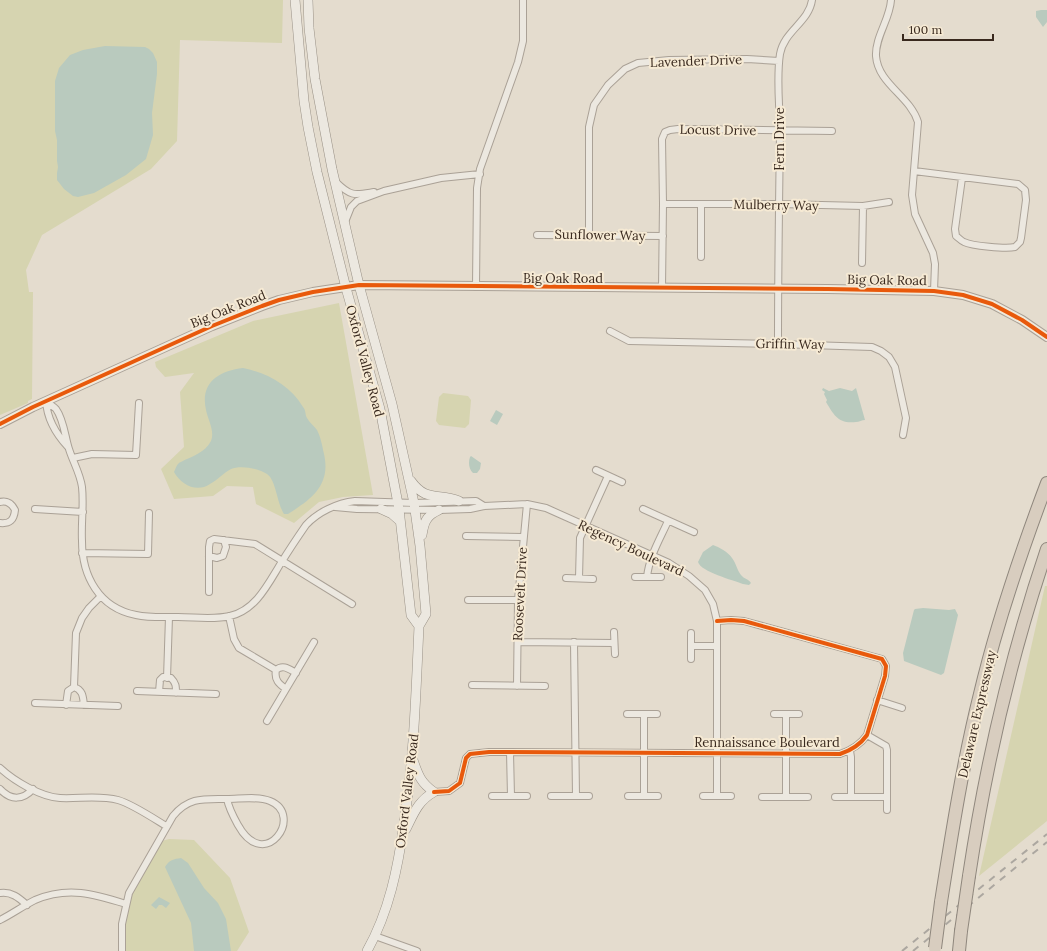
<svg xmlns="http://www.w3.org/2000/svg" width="1047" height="951" font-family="Lora,serif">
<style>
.green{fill:#d6d4b0}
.water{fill:#b9cabe}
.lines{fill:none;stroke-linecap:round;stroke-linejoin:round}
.minor-casing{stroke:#aaa196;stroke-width:8}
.tertiary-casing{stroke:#aaa196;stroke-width:10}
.secondary-casing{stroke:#999186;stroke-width:10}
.motorway-casing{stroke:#8f877d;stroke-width:14}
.minor{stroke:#ece8e0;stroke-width:6}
.tertiary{stroke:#ece8e0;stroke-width:8}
.secondary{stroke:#ece8e0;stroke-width:9}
.motorway{stroke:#d8cdbf;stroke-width:12}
.rail{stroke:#aca7a0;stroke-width:2;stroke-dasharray:7 7;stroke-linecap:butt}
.motorway-bridge-casing{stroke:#8f877d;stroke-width:14;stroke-linecap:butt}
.motorway-bridge{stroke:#d8cdbf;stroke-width:12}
.cycleway-casing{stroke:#f6ead4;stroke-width:6}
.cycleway{stroke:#e8590c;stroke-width:4}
.labels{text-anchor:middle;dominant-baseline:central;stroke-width:4;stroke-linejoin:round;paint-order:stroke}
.street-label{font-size:13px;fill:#39291e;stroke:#f6ead4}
</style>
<rect width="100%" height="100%" fill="#e4dcce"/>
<path class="green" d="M 0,0 L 283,0 L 282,43 L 180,40 L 177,141 L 151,169 L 42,235 L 26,270 L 29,292 L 33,292 L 32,399 L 28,401 L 28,403 L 0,415 Z
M 339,303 L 373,495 L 343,497 L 319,502 L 294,523 L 256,504 L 253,487 L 227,486 L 213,496 L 174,499 L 161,469 L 184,447 L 180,392 L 194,373 L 165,377 L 156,367 L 155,362 L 253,321 Z
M 443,393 L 468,396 L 471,400 L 469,424 L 465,428 L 439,425 L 436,421 L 439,397 Z
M 1045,586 L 1047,586 L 1047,821 L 979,876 Z
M 169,839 L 194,840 L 230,878 L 249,932 L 237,951 L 122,951 L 126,904 L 158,842 Z"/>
<path class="water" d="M 1041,10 L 1047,10 L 1047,22 L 1043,27 L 1036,17 L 1036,11 Z
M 105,46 L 145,47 L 149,49 L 153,53 L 157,62 L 157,74 L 152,113 L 153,135 L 146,159 L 126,175 L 94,193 L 78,197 L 73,196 L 64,189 L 57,180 L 57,173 L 58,167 L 57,161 L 57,140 L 55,131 L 55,81 L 59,68 L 70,55 L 83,50 Z
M 243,368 C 267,373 290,385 303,407 C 306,410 305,415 307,418 C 309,422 314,426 317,430 C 321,438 322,445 324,454 C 331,485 312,499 288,514 L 284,514 C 277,503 276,480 267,474 C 258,468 240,465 231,469 C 223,473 218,480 210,484 C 197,493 181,485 174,472 C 176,468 177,463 181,462 C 192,456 205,453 211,441 C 215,431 208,420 206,410 C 200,383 218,371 243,368 Z
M 823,388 L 829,391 L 840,388 L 852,391 L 856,388 L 865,420 C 862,420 859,422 856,422 C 838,424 834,415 826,402 L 827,400 L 824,394 L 825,392 L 822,390 Z
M 496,410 L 503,414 L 497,425 L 490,421 Z
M 471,456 L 481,463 L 480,469 L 477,473 L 473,473 C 469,469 468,463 470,457 Z
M 713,545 C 719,547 728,552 732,558 C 736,563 737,570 741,575 C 744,579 749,579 751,583 L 749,585 L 743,584 C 733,580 701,572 698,562 L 703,552 Z
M 923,608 L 949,610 L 955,609 L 958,615 L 944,673 L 941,675 L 904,661 L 903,653 L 914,610 L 915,609 Z
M 181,858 L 188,863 L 204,888 L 218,903 L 226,919 L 231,951 L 194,951 L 191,923 L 165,867 C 169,860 174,859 181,858 Z
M 159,897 L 170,903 L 166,908 L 162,905 L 159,905 L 156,909 L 151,905 Z"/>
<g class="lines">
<defs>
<path id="minor" d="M 891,0 C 890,19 875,37 876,56 C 878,84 910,96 918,122 L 912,195 L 915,214 L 933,253 L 935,264 L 934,291
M 914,171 L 1018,184 L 1025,190 L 1026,200 L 1021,238 L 1020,242 L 1015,247 C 1006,249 972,246 964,242 C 961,241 959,238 956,236 L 955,229 L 962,178
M 336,182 C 351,197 355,195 374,192
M 663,204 L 779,204 L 863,206 L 889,202
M 345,222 L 351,207 L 357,201 L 384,191 L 441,178 L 480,174
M 537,235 L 663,236
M 589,235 L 589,127 L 594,105 L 608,85 L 625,69 L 638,63 L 669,60 L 747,59 L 779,61
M 701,257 L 701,204
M 862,263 L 863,206
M 476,287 L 477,188 L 480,169 L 518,62 L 523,41 L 523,0
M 662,288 L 663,204 L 662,139 L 665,132 L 670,130 L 678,129 L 832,131
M 610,331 L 629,341 L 778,344 L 872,347 L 881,351 L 889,357 L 895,367 L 906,418 L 903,435
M 778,344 C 778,273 779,203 780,133 C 780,107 776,80 780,54 C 784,31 809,22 812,0
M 46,401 C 49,404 53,406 56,409 C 64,420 65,437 69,449 C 73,462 80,473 82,487 C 84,505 81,523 82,541 C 82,576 99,608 136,615 C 150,618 164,617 178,617 C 195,617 213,620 230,616 C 256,610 268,584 281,563 C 289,550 297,538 306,525 C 318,512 337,503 355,501 L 414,503 L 476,501 L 484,506
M 46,401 C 47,419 56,434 68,447
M 73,458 L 92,454 L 136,455 L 139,403
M 596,470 L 622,482
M 0,502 C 7,500 12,504 15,510 C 14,520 10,524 0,523
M 335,507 L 357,509 L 439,510 L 470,509 L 484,506 L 527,504 L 546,508 L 669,563 L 689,576 L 705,590 L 713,604 L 717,621 L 717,796
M 35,509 L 83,512
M 643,509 L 694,532
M 466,536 L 523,537
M 82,553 L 148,554 L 149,513
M 209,556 L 217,558 L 223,556 L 226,547 L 224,540
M 635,577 L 661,577
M 647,577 C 649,557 660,539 668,521
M 566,578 L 593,579
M 579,578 L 580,538 L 608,476
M 209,592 L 209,547 L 210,541 L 214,539 L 255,544 L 352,604
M 468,600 L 518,600
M 229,616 L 234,639 L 239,648 L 276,670
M 614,632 L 615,654
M 518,642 L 614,643
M 574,642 L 576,796
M 691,646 L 717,646
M 691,659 L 691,633
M 167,678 L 169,617
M 472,685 L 545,686
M 517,686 L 518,600 L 527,504
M 74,687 L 76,633 L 82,618 L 89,608 L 101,596
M 286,689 C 279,684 274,680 276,670 C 283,664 289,669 296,673
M 137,691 L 216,694
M 159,692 L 160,680 L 163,677 L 171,678 C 176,683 176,686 176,693
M 877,700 L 902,708
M 35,703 L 118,706
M 66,705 L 68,691 L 74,687 C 83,690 83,697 84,705
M 627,714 L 657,714
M 644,714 L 644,796
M 774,714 L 799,714
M 786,714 L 786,797
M 267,721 L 314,642
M 867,735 L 886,746 L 887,750 L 887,810
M 850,751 L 851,757 L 851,797
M 510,752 L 511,796
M 0,768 C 14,781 41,797 60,798 C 79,799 99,795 118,800 C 132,804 153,818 166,826
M 0,789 C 11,801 23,800 33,789
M 434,792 L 449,791 L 460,783 L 466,758 L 470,754 L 489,752 L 840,754 C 852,750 860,745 867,735 L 885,676 L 886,666 L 882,659 L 744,621 L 731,620 L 717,621
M 492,796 L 527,796
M 551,796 L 589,796
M 628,796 L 658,796
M 703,796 L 731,796
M 762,797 L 808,797
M 835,797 L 887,797
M 227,799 C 240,799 258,796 270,801 C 305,815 265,874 238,825 C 233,816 229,809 227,799 Z
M 0,893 C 11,891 19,898 27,905
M 0,920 C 12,914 23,906 35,900 C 68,886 94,894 126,904
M 375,936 L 417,951
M 122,951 L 122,924 L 129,893 L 173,816 C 189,797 203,799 227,799"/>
<path id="tertiary" d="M 0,424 L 33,407 L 212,326 L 262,306 L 279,300 L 313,292 L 359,285 L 828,289 L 934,291 L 963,295 L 992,304 L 1022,320 L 1047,337"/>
<path id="secondary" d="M 295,0 L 304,101 L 308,127 L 317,172 L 346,288 L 380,409 L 399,509 L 411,615 L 419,626
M 308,0 L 309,28 L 315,79 L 332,169 L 359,285 L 392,404 L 414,503 L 420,546 L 426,614 L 419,626 C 416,692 414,758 404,823 C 398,868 389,912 367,951
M 411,481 C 426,502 438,493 459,501
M 381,509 L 392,514 L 400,521
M 422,535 C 424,522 426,516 439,510
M 406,829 C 414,813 418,801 434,792 C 421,783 418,775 413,760"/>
<path id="motorway" d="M 969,876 C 986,763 1010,658 1047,549
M 941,902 C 952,832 963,762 980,694 C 997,622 1021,552 1047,483
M 959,951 L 961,931"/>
</defs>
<use href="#minor" class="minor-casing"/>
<use href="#tertiary" class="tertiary-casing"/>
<use href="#secondary" class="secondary-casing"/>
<use href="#motorway" class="motorway-casing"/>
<use href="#minor" class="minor"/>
<use href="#tertiary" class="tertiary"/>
<use href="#secondary" class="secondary"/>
<use href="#motorway" class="motorway"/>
<path class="rail" d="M 902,951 L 1047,834
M 913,951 L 1047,842"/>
<defs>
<path id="motorway-bridge" d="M 961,931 L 969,876
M 935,948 L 941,902"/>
</defs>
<use href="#motorway-bridge" class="motorway-bridge-casing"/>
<use href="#motorway-bridge" class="motorway-bridge"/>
<defs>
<path id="cycleway" d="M 0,424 L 33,407 L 212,326 L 262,306 L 279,300 L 313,292 L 359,285 L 828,289 L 934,291 L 963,295 L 992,304 L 1022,320 L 1047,337
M 434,792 L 449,791 L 460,783 L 466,758 L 470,754 L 489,752 L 840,754 C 852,750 860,745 867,735 L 885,676 L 886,666 L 882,659 L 744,621 L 731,620 L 717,621"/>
</defs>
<use href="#cycleway" class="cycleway-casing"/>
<use href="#cycleway" class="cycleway"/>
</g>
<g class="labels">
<g class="street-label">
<text transform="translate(696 61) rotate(-2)">Lavender Drive</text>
<text transform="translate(718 130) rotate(1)">Locust Drive</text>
<text transform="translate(779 139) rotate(-90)">Fern Drive</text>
<text transform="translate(776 205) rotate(1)">Mulberry Way</text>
<text transform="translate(600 235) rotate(1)">Sunflower Way</text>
<text x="563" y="278">Big Oak Road</text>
<text transform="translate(887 280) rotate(1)">Big Oak Road</text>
<text transform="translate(228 309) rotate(-22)">Big Oak Road</text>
<text transform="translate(790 344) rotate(1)">Griffin Way</text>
<text transform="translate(365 361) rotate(75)">Oxford Valley Road</text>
<text transform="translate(631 548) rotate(25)">Regency Boulevard</text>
<text transform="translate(520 594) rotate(-87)">Roosevelt Drive</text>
<text transform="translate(977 714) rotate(-77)">Delaware Expressway</text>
<text x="767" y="742">Rennaissance Boulevard</text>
<text transform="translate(407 791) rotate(-83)">Oxford Valley Road</text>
</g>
</g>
<path d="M903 34v6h90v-6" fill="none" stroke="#39291e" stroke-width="2"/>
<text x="909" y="34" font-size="12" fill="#39291e" stroke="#f6ead4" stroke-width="3" paint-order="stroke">100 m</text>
</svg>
